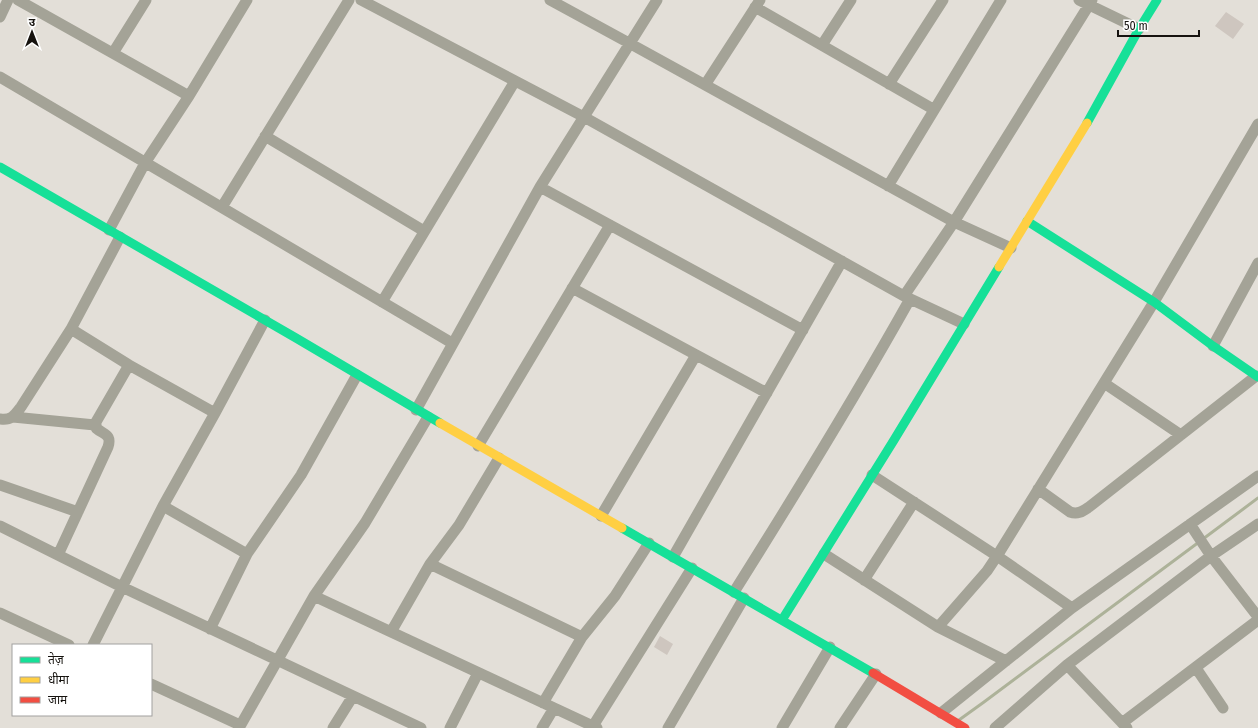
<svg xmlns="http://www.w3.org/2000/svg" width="1258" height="728" font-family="'Fira Sans Condensed','Noto Sans Devanagari',sans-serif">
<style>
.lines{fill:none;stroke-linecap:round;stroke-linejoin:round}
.stream{stroke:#adb299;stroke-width:3}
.building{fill:#cec6bf}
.street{stroke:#a4a397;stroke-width:11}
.fast{stroke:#16e098;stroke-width:9}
.slow{stroke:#ffcf43;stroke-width:9}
.jam{stroke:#f24e42;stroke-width:9}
</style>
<rect width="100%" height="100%" fill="#e3dfd8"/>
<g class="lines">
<path class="stream" d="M 1203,539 L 1258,498
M 959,720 L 984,702 L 1199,542"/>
</g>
<path class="building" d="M 1226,12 L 1244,24 L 1233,39 L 1215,26 Z
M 660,636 L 673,644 L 667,655 L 654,647 Z"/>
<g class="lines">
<path class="street" d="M 18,0 L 189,96
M 361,0 L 584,117 L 904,296 L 964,324
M 550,0 L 629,43 L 954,222 L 1011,248
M 1079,0 L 1139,29
M 755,7 L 933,109
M 0,17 L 8,0
M 822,45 L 851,0
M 113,53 L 146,0
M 0,77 L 452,343
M 889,84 L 943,0
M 705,85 L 760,0
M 1258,124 L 1154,302 L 997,556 L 1072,608 L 1258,476
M 265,136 L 424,231
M 888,186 L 1001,0
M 540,187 L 803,330
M 222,207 L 349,0
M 109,230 L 145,163 L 189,96 L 247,0
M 572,288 L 767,393
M 904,296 L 954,222 L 1092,0
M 382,302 L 515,81
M 71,329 L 129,365 L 215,413
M 1213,346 L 1258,263
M 1104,383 L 1181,435
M 416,410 L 540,187 L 657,0
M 13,417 L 95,425
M 0,419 C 11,421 15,415 21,407 L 71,329 L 120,237
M 478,446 L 610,225
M 0,485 L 78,512
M 1038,489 L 1070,512 C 1078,515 1083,511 1089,507 L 1256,376
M 163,506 L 247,554
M 601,516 L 696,355
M 1190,524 L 1211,556 L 1258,617
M 0,526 L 122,587 L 421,728
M 824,554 L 938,627 L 987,571 L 997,556 L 872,475
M 58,555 L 108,447 C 112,434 104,435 96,428 L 96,422 L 129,365
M 673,557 L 842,261
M 430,564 L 582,637
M 864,580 L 914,502
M 734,592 C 795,495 854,399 910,299
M 314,596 L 597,728
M 0,613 L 69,645
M 938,627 L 1006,661
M 210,629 L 247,554 L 301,475 L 357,375
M 391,632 L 430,564 L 459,525 L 499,458
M 93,645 L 163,506 L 215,413 L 265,320
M 1067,665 L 1127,728
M 1196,668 L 1223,708
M 151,684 L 240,725
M 543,703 L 582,637 L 615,596 L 649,543
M 941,713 L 1072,608
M 1122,723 L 1258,620
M 593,726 L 692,568
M 239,728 L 314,596 L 365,523 L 428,417
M 333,728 L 353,696
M 450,728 L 478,673
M 542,728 L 554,708
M 668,728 L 744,598
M 782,728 L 830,647
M 840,728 L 876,674
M 995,728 L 1067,665 L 1211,556 L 1258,524"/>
<path class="fast" d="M 1087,123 L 1139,29 L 1157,0
M 0,167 L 296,338 L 440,423
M 1027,221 L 1154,302 L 1213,346 L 1258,377
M 622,528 L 873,673
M 782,620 L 894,440 L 999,267"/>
<path class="slow" d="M 999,267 L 1087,123
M 440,423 L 622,528"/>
<path class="jam" d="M 873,673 L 965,728"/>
</g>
<rect x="12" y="644" width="140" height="72" fill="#ffffff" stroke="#a2a19f"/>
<rect x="20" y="657" width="20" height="6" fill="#16e098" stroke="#a2a19f"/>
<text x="48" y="664" font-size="12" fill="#16130f">तेज़</text>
<rect x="20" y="677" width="20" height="6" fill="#ffcf43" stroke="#a2a19f"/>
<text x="48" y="684" font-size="12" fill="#16130f">धीमा</text>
<rect x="20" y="697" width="20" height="6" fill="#f24e42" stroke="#a2a19f"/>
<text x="48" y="704" font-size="12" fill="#16130f">जाम</text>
<g transform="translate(32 32)" stroke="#ffffff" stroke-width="3" paint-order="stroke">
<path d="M0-3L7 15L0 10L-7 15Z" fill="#16130f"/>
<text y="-6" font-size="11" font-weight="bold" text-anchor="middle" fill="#16130f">उ</text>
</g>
<path d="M1118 30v6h81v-6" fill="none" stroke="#16130f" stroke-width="2"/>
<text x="1124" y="30" font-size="12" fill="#16130f" stroke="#ffffff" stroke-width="3" paint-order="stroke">50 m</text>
</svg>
